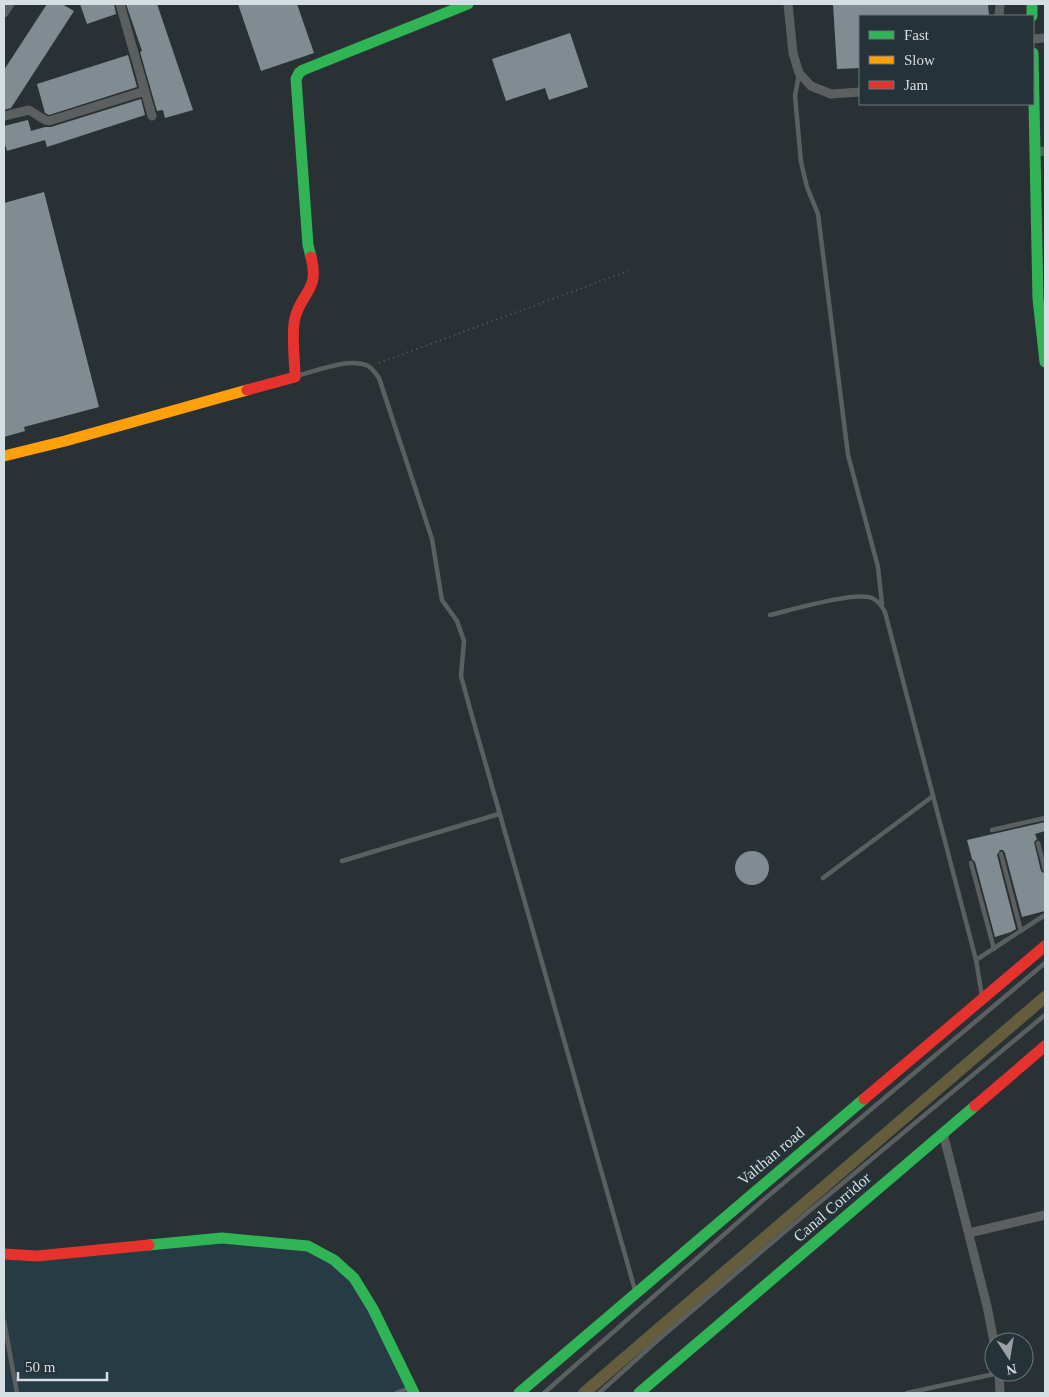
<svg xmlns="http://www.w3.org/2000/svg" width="1049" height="1397" font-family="'Times New Roman',serif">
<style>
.built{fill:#273b45}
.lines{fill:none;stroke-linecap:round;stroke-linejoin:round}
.canal{stroke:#635d3e;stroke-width:12}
.building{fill:#808c91}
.path{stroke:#5a5e60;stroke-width:2;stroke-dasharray:1 4;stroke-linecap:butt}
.lane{stroke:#5b5f60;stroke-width:4.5}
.street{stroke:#5b5f60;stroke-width:9}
.fast{stroke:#30b455;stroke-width:11}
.slow{stroke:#ff9f0a;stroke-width:11}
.jam{stroke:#e5322d;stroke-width:11}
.labels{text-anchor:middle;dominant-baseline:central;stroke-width:5;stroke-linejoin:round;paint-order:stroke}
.street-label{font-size:16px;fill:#d5dee2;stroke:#253339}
</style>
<rect width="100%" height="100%" fill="#2a3135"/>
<path class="built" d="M 222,1244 L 307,1250 L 333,1265 L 350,1281 L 370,1313 L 408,1393 L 4,1393 L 4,1257 Z"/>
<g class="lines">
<path class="canal" d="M 584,1393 L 1045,997"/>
</g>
<path class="building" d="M 47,4 L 62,4 L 74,11 L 11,108 L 4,110 L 4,70 Z
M 80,4 L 114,4 L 116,14 L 87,24 Z
M 126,4 L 157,4 L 193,110 L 165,118 L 163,110 L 157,111 L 140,52 L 142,51 Z
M 238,4 L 297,4 L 314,53 L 261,71 Z
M 833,4 L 988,4 L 989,16 L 860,16 L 860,68 L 837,69 Z
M 570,33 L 588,87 L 549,100 L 545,88 L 506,101 L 492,59 Z
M 128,55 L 137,87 L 49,115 L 45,113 L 37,84 Z
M 141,99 L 145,115 L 47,147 L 45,140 L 7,151 L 4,141 L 4,126 L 28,120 L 31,131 L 45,127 L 51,127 Z
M 44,192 L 99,407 L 24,427 L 25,431 L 4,437 L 4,203 Z
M 1045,822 L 1045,831 L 1035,834 L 1037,839 L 1034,842 L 1041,871 L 1045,874 L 1045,911 L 1022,917 L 1005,853 L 1003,850 L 1000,850 L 997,855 L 1016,929 L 1011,932 L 995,937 L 975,862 L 972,859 L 967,840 Z
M735 868a17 17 0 1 1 34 0a17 17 0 1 1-34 0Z"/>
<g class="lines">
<path class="path" d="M 379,363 L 628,271"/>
<path class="lane" d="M 799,74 L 795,96 L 801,162 L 807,187 L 818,214 L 848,455 L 878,567 L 882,604
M 297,376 C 316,371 349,357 368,366 C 372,368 376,374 379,378 L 432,539 L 442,600 L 457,621 L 464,641 L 461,676 L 472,716 L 635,1290
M 770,615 C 791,610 855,591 872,598 C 879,601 882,606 885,612 L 976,960 L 982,996
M 992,830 L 1045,818
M 1038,843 L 1045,870
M 1001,854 L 1021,931
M 342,861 L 499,814
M 971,863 L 994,949
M 823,878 L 933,796
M 976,960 L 1045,915
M 4,1321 L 17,1393
M 396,1393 L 410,1388
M 544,1393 L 761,1202 L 1045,963
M 599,1393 L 659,1339 L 796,1222 L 1045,1015
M 907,1393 L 999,1373"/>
<path class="street" d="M 120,4 L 152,116
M 788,4 L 793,53 L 799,73 L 811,86 L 831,94 L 860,92
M 4,13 L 10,4
M 999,16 L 1000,4
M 1033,39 L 1045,38
M 4,116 L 29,110 L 45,120 L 49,121 L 145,91
M 1035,152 L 1045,151
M 943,1133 L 987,1306 L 994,1342
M 969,1233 L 1045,1215
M 999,1372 L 1000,1393"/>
<path class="fast" d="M 1032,4 L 1032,16
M 1033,53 L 1038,299 L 1045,362
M 311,257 L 308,245 L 296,79 L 299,73 L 303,70 L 468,4
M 149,1245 L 222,1238 L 308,1246 L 334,1260 L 354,1278 L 373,1309 L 414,1393
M 519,1393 L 864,1099
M 639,1393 L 975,1106"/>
<path class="slow" d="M 4,456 L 65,441 L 247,390"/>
<path class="jam" d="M 247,390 L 295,377 C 295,362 291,331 295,318 C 301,292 320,291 311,257
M 864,1099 L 1045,946
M 975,1106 L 1045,1046
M 4,1254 L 37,1256 L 149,1245"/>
</g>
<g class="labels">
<g class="street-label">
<text transform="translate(771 1156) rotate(-40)">Valthan road</text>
<text transform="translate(832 1207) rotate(-41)">Canal Corridor</text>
</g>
</g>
<rect width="1049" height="1397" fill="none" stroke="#d5dee2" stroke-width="10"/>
<rect x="859" y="15" width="175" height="90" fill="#253339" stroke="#6b777d"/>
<rect x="869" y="31" width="25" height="8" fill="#30b455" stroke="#6b777d"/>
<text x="904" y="40" font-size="15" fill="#d5dee2">Fast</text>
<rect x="869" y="56" width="25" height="8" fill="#ff9f0a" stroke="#6b777d"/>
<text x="904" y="65" font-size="15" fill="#d5dee2">Slow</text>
<rect x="869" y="81" width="25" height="8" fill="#e5322d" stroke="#6b777d"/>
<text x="904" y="90" font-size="15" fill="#d5dee2">Jam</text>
<g transform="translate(1009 1357) rotate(168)"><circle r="24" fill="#253339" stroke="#6b777d"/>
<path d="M0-4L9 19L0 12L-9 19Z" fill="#99a1a5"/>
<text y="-8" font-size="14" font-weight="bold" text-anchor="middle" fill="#d5dee2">N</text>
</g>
<path d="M18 1372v8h89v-8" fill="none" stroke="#d5dee2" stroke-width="2.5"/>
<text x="25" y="1372" font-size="15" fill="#d5dee2" stroke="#253339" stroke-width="4" paint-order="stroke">50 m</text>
</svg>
